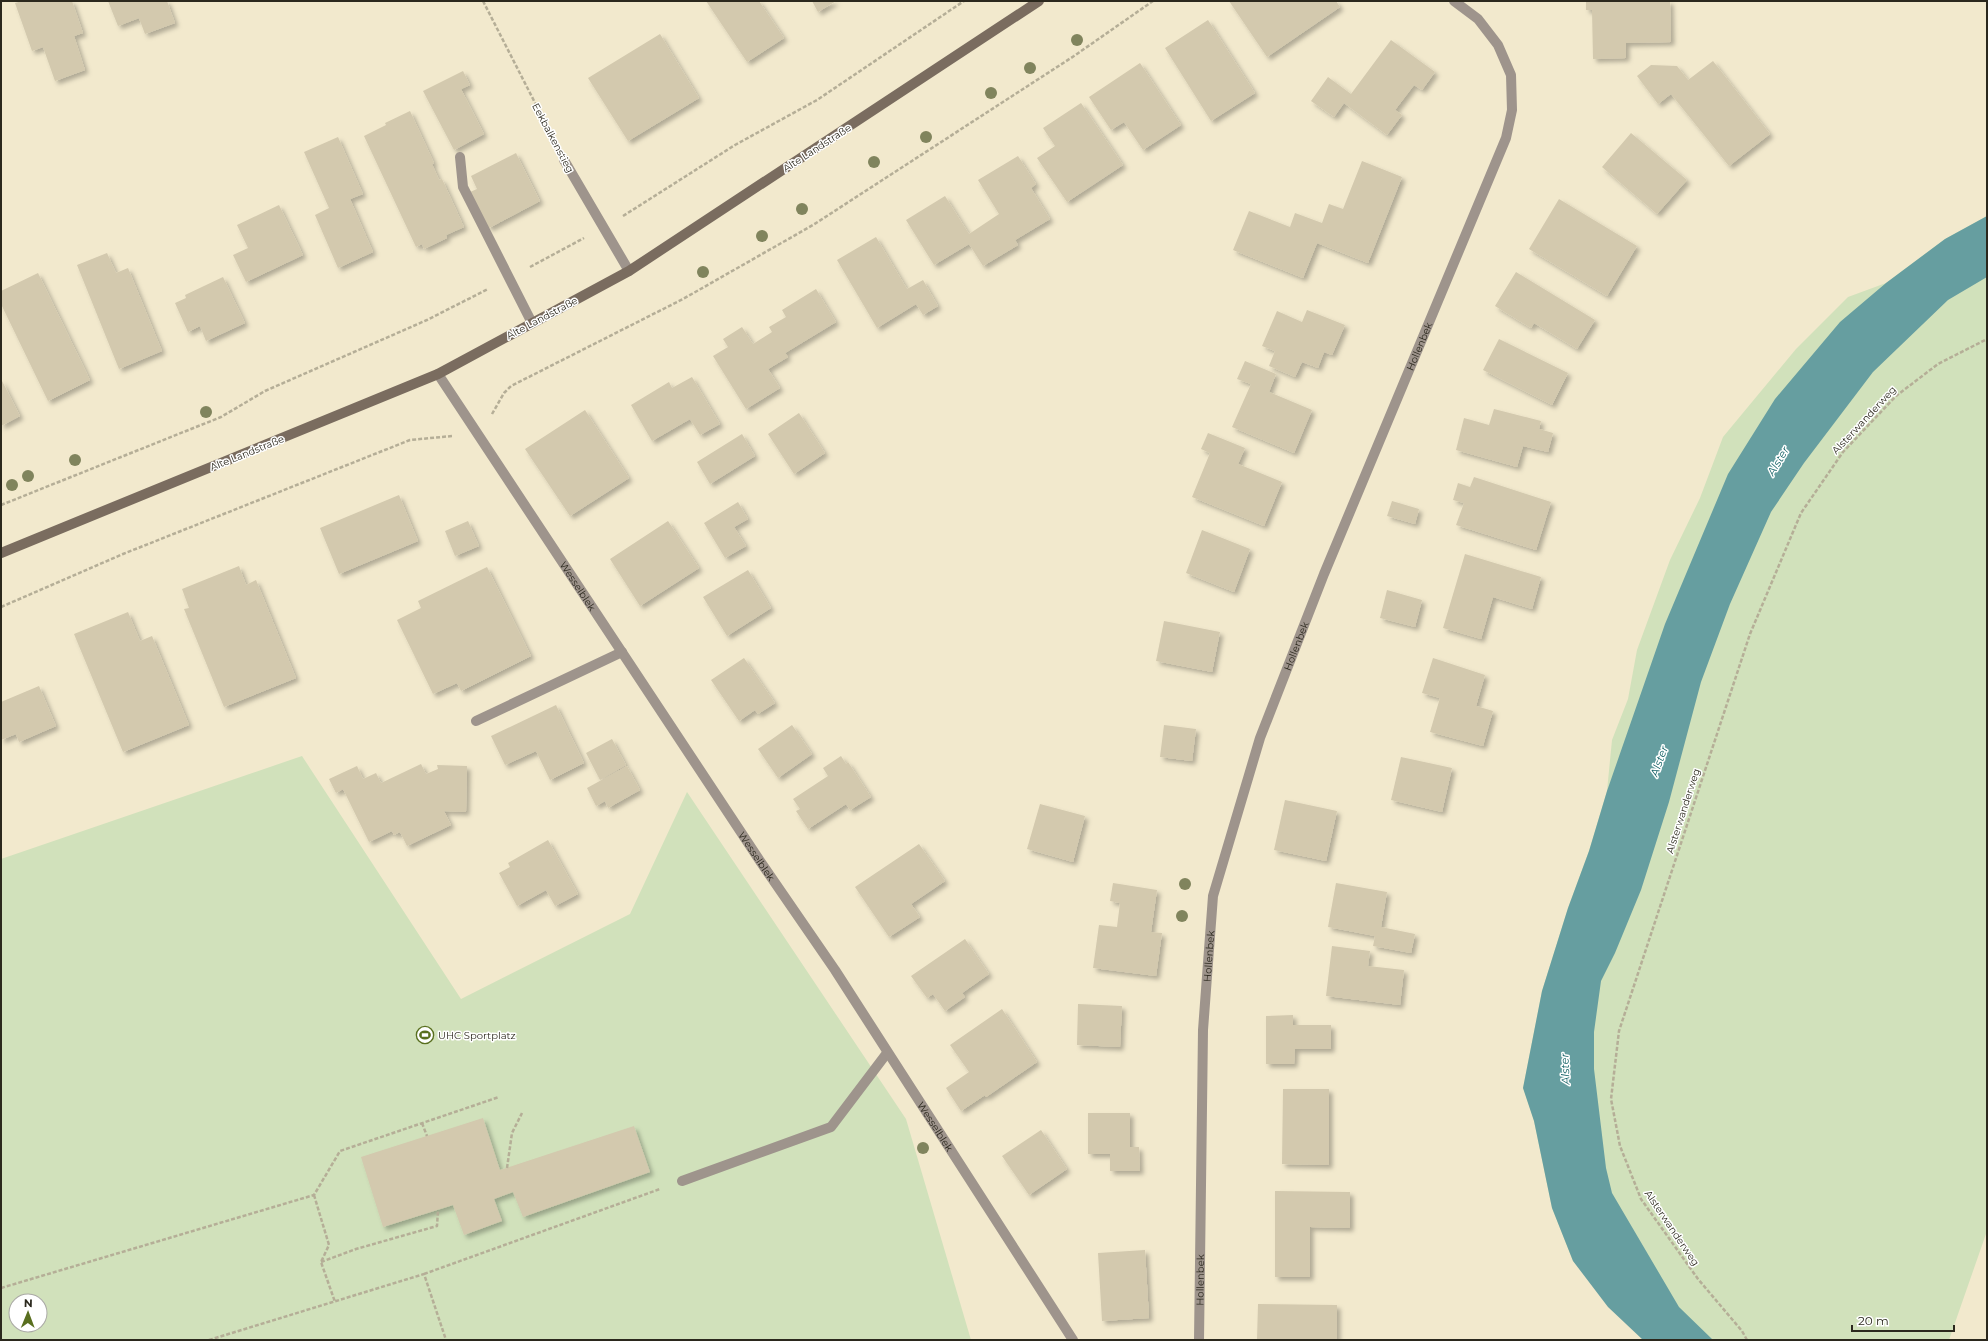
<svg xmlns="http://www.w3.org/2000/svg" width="1988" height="1341" font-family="Montserrat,sans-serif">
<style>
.green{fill:#d1e1bb;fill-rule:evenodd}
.water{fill:#669ea0}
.building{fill:#d3c9ae;filter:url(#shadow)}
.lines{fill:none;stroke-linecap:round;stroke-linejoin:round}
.path{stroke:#b5ae97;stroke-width:2.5;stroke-dasharray:4 2;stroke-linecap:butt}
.lane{stroke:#9e948c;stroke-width:10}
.street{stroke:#9e948c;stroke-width:10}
.secondary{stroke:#7a6c5f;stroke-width:10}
.tree{fill:#80845d}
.labels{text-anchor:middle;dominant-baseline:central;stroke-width:3;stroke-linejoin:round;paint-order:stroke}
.street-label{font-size:10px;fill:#2b281d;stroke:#fff}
.poi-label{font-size:10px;fill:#2b281d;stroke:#fff;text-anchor:start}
.water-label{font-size:11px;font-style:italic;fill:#136165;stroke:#fff}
</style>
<defs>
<filter id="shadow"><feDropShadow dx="3.5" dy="3.5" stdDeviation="2" flood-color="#0004"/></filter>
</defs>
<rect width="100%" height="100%" fill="#f2e9cd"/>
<path class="green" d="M 1987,216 L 1987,1231 L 1949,1340 L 1643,1340 L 1573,1261 L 1552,1208 L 1534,1121 L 1523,1088 L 1542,991 L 1568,908 L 1589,851 L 1607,791 L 1612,740 L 1628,699 L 1637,650 L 1670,560 L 1700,498 L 1723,437 L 1796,349 L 1848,297 L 1886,283 L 1945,239 Z
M 302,756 L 461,999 L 630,914 L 687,792 L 906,1119 L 971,1340 L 1,1340 L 1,859 ZM 16,1301 L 40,1301 L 40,1325 L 16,1325 Z"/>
<path class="water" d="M 1987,216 L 1987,277 L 1948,300 L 1873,372 L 1804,463 L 1771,512 L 1730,604 L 1701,682 L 1669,802 L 1641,890 L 1615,953 L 1601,981 L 1594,1032 L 1594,1069 L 1606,1168 L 1612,1193 L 1679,1307 L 1713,1340 L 1643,1340 L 1608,1307 L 1573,1261 L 1552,1208 L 1534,1121 L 1523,1088 L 1542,991 L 1568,908 L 1589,851 L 1607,791 L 1665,624 L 1728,474 L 1775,399 L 1840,322 L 1886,283 L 1945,239 Z"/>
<path class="building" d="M 22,1 L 72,1 L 83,33 L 74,36 L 85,70 L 55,81 L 43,47 L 32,51 L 15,3 Z
M 108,1 L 167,1 L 175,23 L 145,34 L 139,18 L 118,26 Z
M 706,1 L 759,1 L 784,38 L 747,62 Z
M 812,1 L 836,1 L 818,12 Z
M 1229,1 L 1336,1 L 1340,7 L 1267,57 Z
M 1586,1 L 1670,1 L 1671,42 L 1626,43 L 1626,58 L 1593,59 L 1592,10 L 1586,10 Z
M 1208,20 L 1255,93 L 1211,121 L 1165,48 Z
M 660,34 L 699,98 L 628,141 L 588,78 Z
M 1391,40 L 1435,72 L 1422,90 L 1414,85 L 1395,110 L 1402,115 L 1387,135 L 1344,103 L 1334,117 L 1311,101 L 1328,77 L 1351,94 Z
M 1713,61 L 1770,134 L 1729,166 L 1671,94 L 1658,104 L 1637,76 L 1651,65 L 1677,66 L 1688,80 Z
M 1140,63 L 1181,125 L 1143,150 L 1124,122 L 1111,130 L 1089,97 Z
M 463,71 L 470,85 L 461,89 L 484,134 L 454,150 L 423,91 Z
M 1081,103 L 1123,165 L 1067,202 L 1037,158 L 1055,146 L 1043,128 Z
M 410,111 L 434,163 L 432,164 L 439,180 L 442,179 L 464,227 L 446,235 L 447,238 L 424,249 L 422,244 L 416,247 L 364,136 L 386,125 L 385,123 Z
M 1631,133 L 1687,180 L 1657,214 L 1602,167 Z
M 338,137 L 363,194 L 350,199 L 373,252 L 338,268 L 315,215 L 329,208 L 304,152 Z
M 516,153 L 540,201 L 489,228 L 470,192 L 477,189 L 471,176 Z
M 1018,156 L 1036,184 L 1031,188 L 1050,219 L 1015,240 L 1018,245 L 983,266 L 969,244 L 934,265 L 906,220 L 945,196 L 969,234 L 999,214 L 978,180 Z
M 1362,161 L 1402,177 L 1368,263 L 1317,243 L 1303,278 L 1233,250 L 1249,211 L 1290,227 L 1295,213 L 1322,223 L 1329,204 L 1343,209 Z
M 1559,199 L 1637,246 L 1607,296 L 1529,249 Z
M 279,205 L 303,255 L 246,282 L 233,255 L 248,248 L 237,225 Z
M 876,237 L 907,289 L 923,280 L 938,306 L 923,315 L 916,304 L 877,328 L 837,260 Z
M 107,253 L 116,273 L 128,268 L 162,351 L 119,369 L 77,265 Z
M 1516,272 L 1595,320 L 1577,349 L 1534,323 L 1531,328 L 1495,306 Z
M 38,273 L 90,380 L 48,401 L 1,304 L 1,291 Z
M 223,277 L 245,323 L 206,341 L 200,326 L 188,332 L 175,303 L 186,298 L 185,295 Z
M 816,289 L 836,322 L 785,353 L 788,357 L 768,369 L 780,388 L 746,409 L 713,356 L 728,347 L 723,339 L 742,327 L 753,344 L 772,332 L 769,327 L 786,317 L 782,310 Z
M 1307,310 L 1345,325 L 1332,355 L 1324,352 L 1318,368 L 1302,362 L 1295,377 L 1269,366 L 1275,351 L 1262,346 L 1277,311 L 1302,322 Z
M 1499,339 L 1568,373 L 1552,405 L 1483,370 Z
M 1245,361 L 1276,374 L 1269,392 L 1312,410 L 1294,453 L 1232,427 L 1251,384 L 1237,379 Z
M 692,377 L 720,424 L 700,435 L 690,419 L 652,441 L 631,405 L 669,382 L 672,388 Z
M 1,379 L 20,416 L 1,426 Z
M 1494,409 L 1541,421 L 1539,429 L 1553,433 L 1548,452 L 1523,446 L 1517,467 L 1456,450 L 1464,418 L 1489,425 Z
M 585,410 L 629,478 L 570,516 L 525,449 Z
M 799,413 L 825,453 L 794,474 L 768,434 Z
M 1208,433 L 1245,448 L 1238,464 L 1282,482 L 1264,526 L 1192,497 L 1210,453 L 1201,449 Z
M 742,434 L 755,456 L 710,484 L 697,462 Z
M 1474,477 L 1551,502 L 1536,550 L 1456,525 L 1464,503 L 1453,500 L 1458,483 L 1470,487 Z
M 399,495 L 418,541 L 339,574 L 320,528 Z
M 1392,501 L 1419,509 L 1415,524 L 1387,516 Z
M 738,502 L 748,519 L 734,527 L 746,546 L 725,558 L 704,523 Z
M 468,521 L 479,546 L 455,556 L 445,531 Z
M 668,521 L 699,568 L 640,606 L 610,559 Z
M 1202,530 L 1250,549 L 1234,592 L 1186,573 Z
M 1465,554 L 1541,577 L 1532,609 L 1493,597 L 1481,639 L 1443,628 Z
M 239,566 L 246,585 L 256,580 L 296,678 L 224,707 L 184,609 L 189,608 L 182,589 Z
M 487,567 L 531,656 L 461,691 L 457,683 L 433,694 L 397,620 L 421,608 L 418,601 Z
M 748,570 L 771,608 L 727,636 L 703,597 Z
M 1387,590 L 1422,600 L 1415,627 L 1380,618 Z
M 128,612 L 140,641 L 152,636 L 189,725 L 123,752 L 74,634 Z
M 1164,621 L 1220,632 L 1212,672 L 1156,661 Z
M 744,658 L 775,703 L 758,714 L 755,710 L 739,721 L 711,680 Z
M 1433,658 L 1485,675 L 1476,706 L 1493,711 L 1483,746 L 1430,732 L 1440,698 L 1422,693 Z
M 39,686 L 56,726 L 19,742 L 16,734 L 1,740 L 1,702 Z
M 556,705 L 584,763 L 550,780 L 536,751 L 505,765 L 491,736 Z
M 792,725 L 812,754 L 778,778 L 758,749 Z
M 1164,725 L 1196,729 L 1192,761 L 1160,757 Z
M 612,739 L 626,765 L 600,780 L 586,753 Z
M 841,756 L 846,764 L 848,762 L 871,797 L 850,810 L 846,804 L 808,829 L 796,811 L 800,809 L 793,799 L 828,776 L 823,768 Z
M 1401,757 L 1452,768 L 1442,812 L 1391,800 Z
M 421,764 L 426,774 L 438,769 L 437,765 L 467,766 L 466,812 L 444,811 L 451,825 L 407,846 L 400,832 L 394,835 L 392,831 L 369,842 L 343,789 L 336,793 L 329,779 L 357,766 L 363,779 L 376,773 L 381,783 Z
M 627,766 L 640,790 L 608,808 L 605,801 L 596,806 L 587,788 Z
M 1285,800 L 1337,811 L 1326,861 L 1274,850 Z
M 1040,804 L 1085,816 L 1073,862 L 1027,849 Z
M 548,840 L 578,894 L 555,906 L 546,890 L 517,906 L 499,873 L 510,867 L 508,863 Z
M 919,844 L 945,881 L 911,904 L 920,917 L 889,937 L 855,887 Z
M 1113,883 L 1157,890 L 1151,932 L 1162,933 L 1156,976 L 1093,968 L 1099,925 L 1117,927 L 1120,903 L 1110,901 Z
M 1336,883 L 1387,892 L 1381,927 L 1415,934 L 1411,953 L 1373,946 L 1375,936 L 1328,927 Z
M 965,939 L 989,974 L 962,993 L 965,997 L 945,1011 L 933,994 L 927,998 L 911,976 Z
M 1332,946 L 1370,951 L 1368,966 L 1404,970 L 1400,1005 L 1326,996 Z
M 1078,1004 L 1122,1006 L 1120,1047 L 1077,1045 Z
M 1002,1009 L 1037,1062 L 986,1097 L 985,1095 L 961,1111 L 946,1088 L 969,1072 L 950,1045 Z
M 1293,1015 L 1293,1025 L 1331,1025 L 1331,1049 L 1295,1049 L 1294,1064 L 1266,1064 L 1266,1016 Z
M 1283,1089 L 1329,1089 L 1329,1165 L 1282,1164 Z
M 1088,1113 L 1130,1113 L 1130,1147 L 1139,1147 L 1140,1171 L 1110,1171 L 1110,1154 L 1088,1154 Z
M 483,1118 L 500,1170 L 634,1126 L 650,1172 L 523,1217 L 513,1192 L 494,1199 L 502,1221 L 464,1235 L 453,1205 L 383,1227 L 361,1157 Z
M 1041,1130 L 1067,1169 L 1029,1195 L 1002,1156 Z
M 1275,1191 L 1350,1192 L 1350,1228 L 1310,1227 L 1310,1277 L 1275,1277 Z
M 1145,1250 L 1149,1318 L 1102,1321 L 1098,1253 Z
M 1258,1304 L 1337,1305 L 1337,1340 L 1257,1340 Z"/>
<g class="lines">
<path class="path" d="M 483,1 L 554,140
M 623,216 L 735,145 L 817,100 L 964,1
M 530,267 L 584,238
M 492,414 L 504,393 L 511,386 L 683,299 L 813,225 L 1074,56 L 1153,1
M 1,505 L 221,417 L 265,391 L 427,320 L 488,289
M 1,607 L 123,554 L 410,440 L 452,436
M 422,1123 L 427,1136
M 507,1168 L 512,1133 L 522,1113
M 314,1195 L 329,1245 L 321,1262 L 335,1302
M 321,1262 L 356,1249 L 437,1226 L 438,1210
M 424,1274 L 660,1189
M 1,1288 L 314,1195 L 340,1151 L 499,1097
M 209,1340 L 424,1274 L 446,1340
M 1747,1340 L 1742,1331 L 1698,1279 L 1641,1199 L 1620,1146 L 1611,1099 L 1619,1031 L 1750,634 L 1801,513 L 1843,452 L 1896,396 L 1938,364 L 1987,339"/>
<path class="lane" d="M 460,157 L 463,187 L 532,323
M 564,160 L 629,271
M 476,721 L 622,652
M 682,1181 L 831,1127 L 887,1053"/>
<g class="street">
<path id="s1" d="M 438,374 L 760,861 L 835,970 L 1073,1340"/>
<path id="s2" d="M 1199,1340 L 1203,1030 L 1213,896 L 1260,738 L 1324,574 L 1506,138 L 1512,110 L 1511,75 L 1498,45 L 1478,19 L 1454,1"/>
</g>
<path class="secondary" d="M 1,553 L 438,374 L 629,271 L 1039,1"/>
</g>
<g class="tree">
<circle cx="1077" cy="40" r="6"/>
<circle cx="1030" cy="68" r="6"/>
<circle cx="991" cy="93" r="6"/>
<circle cx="926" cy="137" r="6"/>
<circle cx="874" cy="162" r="6"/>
<circle cx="802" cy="209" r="6"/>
<circle cx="762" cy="236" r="6"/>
<circle cx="703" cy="272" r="6"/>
<circle cx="206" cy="412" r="6"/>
<circle cx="75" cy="460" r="6"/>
<circle cx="28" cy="476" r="6"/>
<circle cx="12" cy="485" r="6"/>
<circle cx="1185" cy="884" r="6"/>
<circle cx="1182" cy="916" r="6"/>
<circle cx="923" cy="1148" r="6"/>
</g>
<defs>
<symbol id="stadium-ring" viewBox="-11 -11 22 22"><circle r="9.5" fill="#fff" stroke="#596f1f" stroke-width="1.5"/><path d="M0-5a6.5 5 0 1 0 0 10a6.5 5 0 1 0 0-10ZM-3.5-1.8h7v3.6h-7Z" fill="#596f1f"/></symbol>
</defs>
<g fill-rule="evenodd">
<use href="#stadium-ring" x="415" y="1025" width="20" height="20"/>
</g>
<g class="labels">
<g class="street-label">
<text transform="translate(553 138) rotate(62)">Eekbalkenstieg</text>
<text transform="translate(817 148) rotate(-33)">Alte Landstraße</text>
<text transform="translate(542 318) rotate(-28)">Alte Landstraße</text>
<text stroke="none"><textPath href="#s2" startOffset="1032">Hollenbek</textPath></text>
<text transform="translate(1864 420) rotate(-47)">Alsterwanderweg</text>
<text transform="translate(247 453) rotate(-22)">Alte Landstraße</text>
<text stroke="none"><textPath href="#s1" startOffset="254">Wesselblek</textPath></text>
<text stroke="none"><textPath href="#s2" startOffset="708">Hollenbek</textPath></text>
<text transform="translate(1683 811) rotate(-72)">Alsterwanderweg</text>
<text stroke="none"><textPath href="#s1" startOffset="578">Wesselblek</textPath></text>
<text stroke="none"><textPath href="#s2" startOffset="384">Hollenbek</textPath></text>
<text stroke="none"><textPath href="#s1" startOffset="902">Wesselblek</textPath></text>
<text transform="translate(1672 1228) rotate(56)">Alsterwanderweg</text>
<text stroke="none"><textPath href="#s2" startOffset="60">Hollenbek</textPath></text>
</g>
<g class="poi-label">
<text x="438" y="1035">UHC Sportplatz</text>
</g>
<g class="water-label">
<text transform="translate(1778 461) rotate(-59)">Alster</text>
<text transform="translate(1659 761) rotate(-70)">Alster</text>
<text transform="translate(1565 1069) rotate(-92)">Alster</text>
</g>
</g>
<rect width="1988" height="1341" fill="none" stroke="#2b281d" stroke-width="4"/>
<g transform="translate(28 1313) rotate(1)"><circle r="19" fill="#ffffff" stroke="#aaa9a5"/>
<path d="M0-3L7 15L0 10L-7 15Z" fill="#596f1f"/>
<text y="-6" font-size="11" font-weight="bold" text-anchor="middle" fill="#2b281d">N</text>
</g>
<path d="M1852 1325v6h102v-6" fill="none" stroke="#2b281d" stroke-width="2"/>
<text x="1858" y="1325" font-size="12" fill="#2b281d" stroke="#ffffff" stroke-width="3" paint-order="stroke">20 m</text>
</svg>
